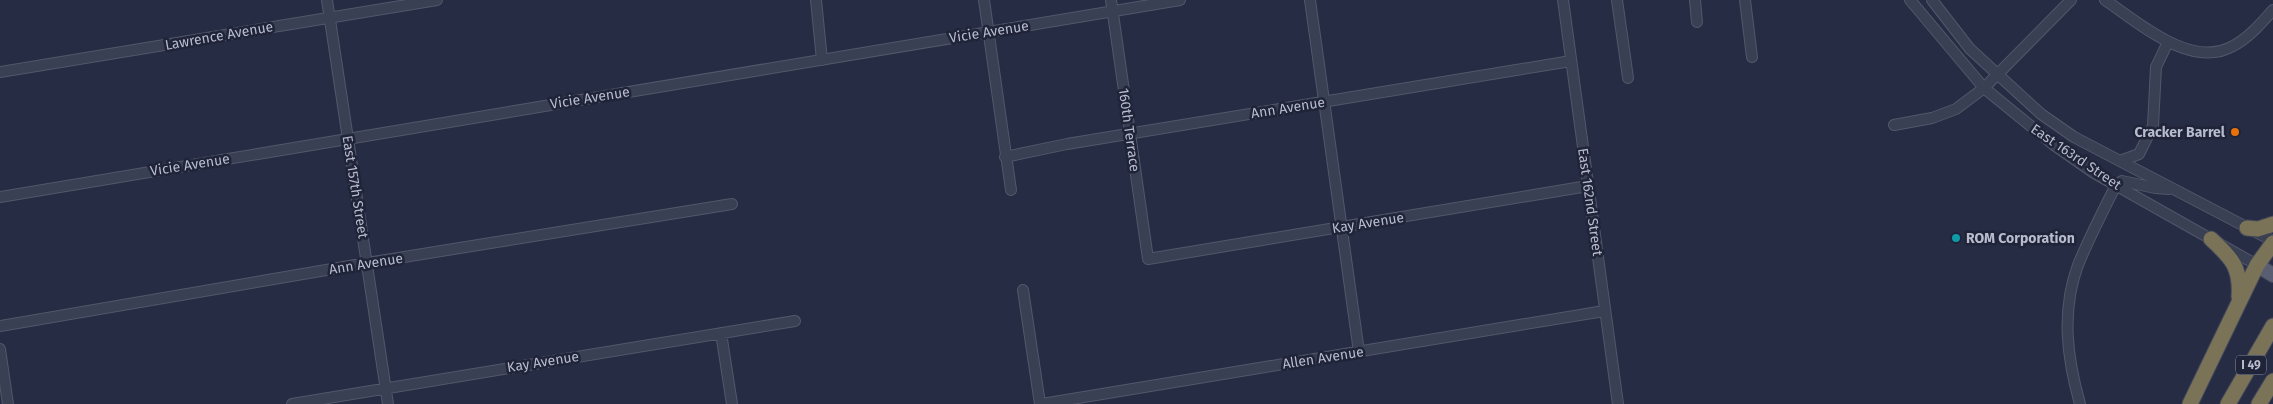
<svg xmlns="http://www.w3.org/2000/svg" width="2273" height="404" font-family="'Fira Sans',sans-serif">
<style>
.lines{fill:none;stroke-linecap:round;stroke-linejoin:round}
.minor-casing{stroke:#53576b;stroke-width:12}
.major-casing{stroke:#41465a;stroke-width:16}
.highway-casing{stroke:#42475b;stroke-width:17}
.minor{stroke:#3a4053;stroke-width:10}
.major{stroke:#595e73;stroke-width:14}
.highway{stroke:#7a7357;stroke-width:15}
.food-dot{fill:#e8710a;stroke:#1f2439;stroke-width:2}
.culture-dot{fill:#0f9aa8;stroke:#1f2439;stroke-width:2}
.labels{text-anchor:middle;dominant-baseline:central;stroke-width:5;stroke-linejoin:round;paint-order:stroke}
.shield{fill:#1f2439;stroke:#8a8ea1;stroke-width:1}
.shield-label{font-size:12px;font-weight:bold;fill:#b8bccd}
.street-label{font-size:14px;fill:#b8bccd;stroke:#1f2439}
.poi-label{font-size:14px;font-weight:bold;fill:#b8bccd;stroke:#1f2439;text-anchor:end}
</style>
<rect width="100%" height="100%" fill="#262c44"/>
<g class="lines">
<defs>
<path id="minor" d="M 327,0 L 388,404
M 816,0 L 822,60
M 984,0 L 1011,190
M 1111,0 L 1148,259 L 1588,186
M 1310,0 L 1359,352
M 1563,0 L 1618,404
M 1617,0 L 1628,78
M 1695,0 L 1697,22
M 1745,0 L 1752,57
M 1910,0 L 1984,88 L 2054,145 L 2094,173 L 2257,265
M 1932,0 L 1970,49 L 2041,114 L 2074,137 L 2273,241
M 2105,0 C 2138,22 2191,70 2233,46 C 2249,38 2261,23 2273,10
M 0,72 L 437,0
M 1894,125 L 1932,118 L 1956,109 L 1984,88 L 2071,0
M 1005,157 L 1067,144 L 1571,61
M 2120,161 L 2139,154 L 2153,126 L 2156,67 L 2168,42
M 0,197 L 1180,0
M 1023,290 L 1040,404
M 0,326 L 367,263 L 732,204
M 721,333 L 732,404
M 0,349 L 8,404
M 292,404 L 795,321
M 1042,404 L 1604,311
M 2080,404 C 2067,358 2061,311 2078,265 C 2089,238 2103,211 2116,185 L 2122,181 L 2155,188 L 2169,189"/>
<path id="major" d="M 2257,265 L 2273,275"/>
<path id="highway" d="M 2247,228 L 2258,229 L 2273,224
M 2211,239 C 2232,258 2241,268 2239,297
M 2190,404 L 2257,265 L 2273,243
M 2228,404 L 2273,326
M 2259,404 L 2273,381"/>
</defs>
<use href="#minor" class="minor-casing"/>
<use href="#major" class="major-casing"/>
<use href="#highway" class="highway-casing"/>
<use href="#minor" class="minor"/>
<use href="#major" class="major"/>
<use href="#highway" class="highway"/>
</g>
<circle class="food-dot" cx="2235" cy="132" r="5"/>
<circle class="culture-dot" cx="1956" cy="238" r="5"/>
<g class="labels">
<rect class="shield" x="2236" y="355.5" width="30" height="19" rx="4"/>
<g class="shield-label">
<text x="2251" y="365">I 49</text>
</g>
<g class="street-label">
<text transform="translate(989 32) rotate(-9)">Vicie Avenue</text>
<text transform="translate(219 36) rotate(-10)">Lawrence Avenue</text>
<text transform="translate(590 98) rotate(-9)">Vicie Avenue</text>
<text transform="translate(1288 108) rotate(-9)">Ann Avenue</text>
<text transform="translate(1129 130) rotate(82)">160th Terrace</text>
<text transform="translate(2076 157) rotate(34)">East 163rd Street</text>
<text transform="translate(190 165) rotate(-9)">Vicie Avenue</text>
<text transform="translate(355 187) rotate(81)">East 157th Street</text>
<text transform="translate(1590 202) rotate(82)">East 162nd Street</text>
<text transform="translate(1368 223) rotate(-9)">Kay Avenue</text>
<text transform="translate(366 264) rotate(-9)">Ann Avenue</text>
<text transform="translate(1323 358) rotate(-9)">Allen Avenue</text>
<text transform="translate(543 362) rotate(-9)">Kay Avenue</text>
</g>
<g class="poi-label">
<text x="2225" y="132">Cracker Barrel</text>
<text x="1966" y="238" text-anchor="start">ROM Corporation</text>
</g>
</g>
</svg>
